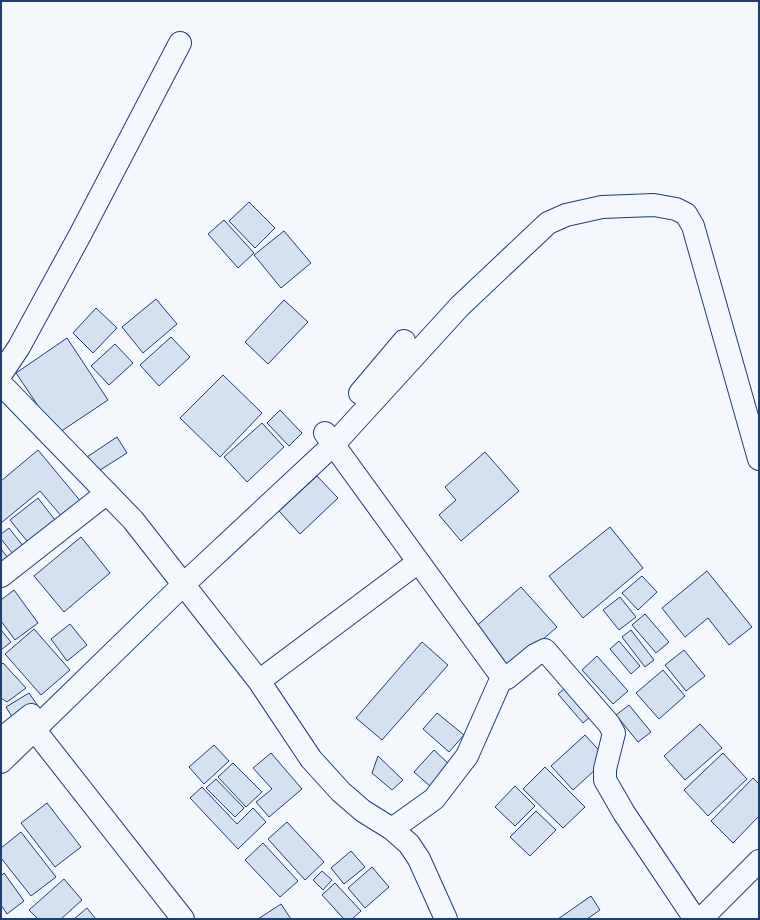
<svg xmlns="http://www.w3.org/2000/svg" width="760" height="920" font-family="'Fira Sans',sans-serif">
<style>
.building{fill:#d5e0f0;stroke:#1d3f73}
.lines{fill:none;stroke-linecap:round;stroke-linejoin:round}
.street-casing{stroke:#1d3f73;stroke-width:24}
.street{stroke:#f4f7fb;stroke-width:22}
</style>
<rect width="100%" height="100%" fill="#f4f7fb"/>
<path class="building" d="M 249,202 L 275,228 L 255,248 L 229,221 Z
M 224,220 L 254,253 L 238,268 L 208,234 Z
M 284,231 L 311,263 L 281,288 L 254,255 Z
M 156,299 L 177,324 L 143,353 L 122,327 Z
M 284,300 L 308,322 L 268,364 L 245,342 Z
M 96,308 L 117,328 L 93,353 L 73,333 Z
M 171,337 L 190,357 L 159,386 L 140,365 Z
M 67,338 L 108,400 L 57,434 L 16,373 Z
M 115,344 L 133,363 L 109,385 L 91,366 Z
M 223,375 L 262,413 L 220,457 L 180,418 Z
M 280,410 L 302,433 L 289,446 L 267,423 Z
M 262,423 L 284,447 L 247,482 L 224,457 Z
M 117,437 L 127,453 L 97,472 L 87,457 Z
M 38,450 L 82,503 L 63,518 L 40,491 L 1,523 L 1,481 Z
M 485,452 L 519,491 L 461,541 L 439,515 L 456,500 L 445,487 Z
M 317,476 L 338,498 L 300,534 L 279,511 Z
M 38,498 L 58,524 L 31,546 L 10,520 Z
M 610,527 L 643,568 L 583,618 L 549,576 Z
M 9,528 L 27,551 L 17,559 L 1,539 L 1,534 Z
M 81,537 L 110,573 L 64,612 L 34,576 Z
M 1,549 L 9,559 L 1,566 Z
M 707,571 L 752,627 L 729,645 L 708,618 L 685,637 L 662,608 Z
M 642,576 L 657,592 L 638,610 L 622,593 Z
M 521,587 L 557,627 L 509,669 L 473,629 Z
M 14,590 L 38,623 L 15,640 L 1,621 L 1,600 Z
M 620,597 L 636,617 L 619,630 L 603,610 Z
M 645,614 L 669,642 L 656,653 L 632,625 Z
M 70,624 L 87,645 L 67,661 L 51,639 Z
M 34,629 L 70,670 L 41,695 L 5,654 Z
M 1,630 L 11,642 L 1,650 Z
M 631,630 L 654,660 L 645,667 L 622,637 Z
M 619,641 L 640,666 L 631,674 L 610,649 Z
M 422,642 L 448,665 L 382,740 L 356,718 Z
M 684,650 L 705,676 L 686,691 L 665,665 Z
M 597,656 L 628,691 L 613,704 L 582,670 Z
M 3,663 L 26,688 L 7,702 L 1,698 L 1,665 Z
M 663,670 L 685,696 L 659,719 L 636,693 Z
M 571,683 L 596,712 L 583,723 L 558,694 Z
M 29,693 L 38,706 L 14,720 L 6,707 Z
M 629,705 L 651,732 L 638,742 L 616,715 Z
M 437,713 L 464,735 L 449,752 L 423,729 Z
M 700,724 L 722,748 L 685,780 L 664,756 Z
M 585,735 L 607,759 L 573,790 L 551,766 Z
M 214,745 L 229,761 L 204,784 L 189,767 Z
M 434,750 L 450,765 L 431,787 L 414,772 Z
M 271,753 L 302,789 L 269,817 L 256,802 L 272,789 L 253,768 Z
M 723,753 L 747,779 L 708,816 L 684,790 Z
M 378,756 L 403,780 L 392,790 L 372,773 Z
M 233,763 L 262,792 L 246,807 L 218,777 Z
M 545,767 L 585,807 L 563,828 L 523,789 Z
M 753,778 L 759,784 L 759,816 L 733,843 L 711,821 Z
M 216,779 L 244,808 L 235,817 L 206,788 Z
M 515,786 L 535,806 L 515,826 L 495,807 Z
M 202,787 L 237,824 L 253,808 L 266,822 L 238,849 L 190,798 Z
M 47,803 L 81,847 L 55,867 L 21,823 Z
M 536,811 L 556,830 L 530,856 L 510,837 Z
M 287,822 L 324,862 L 305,880 L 268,839 Z
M 21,832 L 56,877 L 31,896 L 1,858 L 1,848 Z
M 263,843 L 298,881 L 280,897 L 245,860 Z
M 351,851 L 365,867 L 344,884 L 331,868 Z
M 372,867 L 389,887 L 365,908 L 348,888 Z
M 322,871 L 332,880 L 323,890 L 313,880 Z
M 4,873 L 24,901 L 7,914 L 1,905 L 1,876 Z
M 64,879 L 82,900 L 61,919 L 38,919 L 29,910 Z
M 335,883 L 361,911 L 352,919 L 344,919 L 322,895 Z
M 591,896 L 600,910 L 587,919 L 558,919 Z
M 281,904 L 291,919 L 258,919 Z
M 87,908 L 96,919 L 74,919 Z"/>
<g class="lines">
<defs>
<path id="street" d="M 1,374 L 19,347 L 80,235 L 180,43
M 1,384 L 133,520 L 259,681 L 311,759 L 341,792 L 363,811 L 392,829 L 409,844 L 419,859 L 446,919
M 360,393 L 404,341
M 325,433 L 502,677 L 507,678 L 535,655 L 545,650 L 609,724 L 614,733 L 605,769 L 605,780 L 624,813 L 695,919
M 1,576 L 107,493
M 259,681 L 417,563
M 26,719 L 183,919
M 1,739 L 31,715
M 1,762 L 184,584 L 334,444 L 460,306 L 548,223 L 566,215 L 602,207 L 654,205 L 676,209 L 686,214 L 693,226 L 759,459
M 392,829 L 434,799 L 467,756 L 502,677
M 701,919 L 759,861"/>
</defs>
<use href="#street" class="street-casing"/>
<use href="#street" class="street"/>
</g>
<rect width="760" height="920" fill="none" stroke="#1d3f73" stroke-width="4"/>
</svg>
